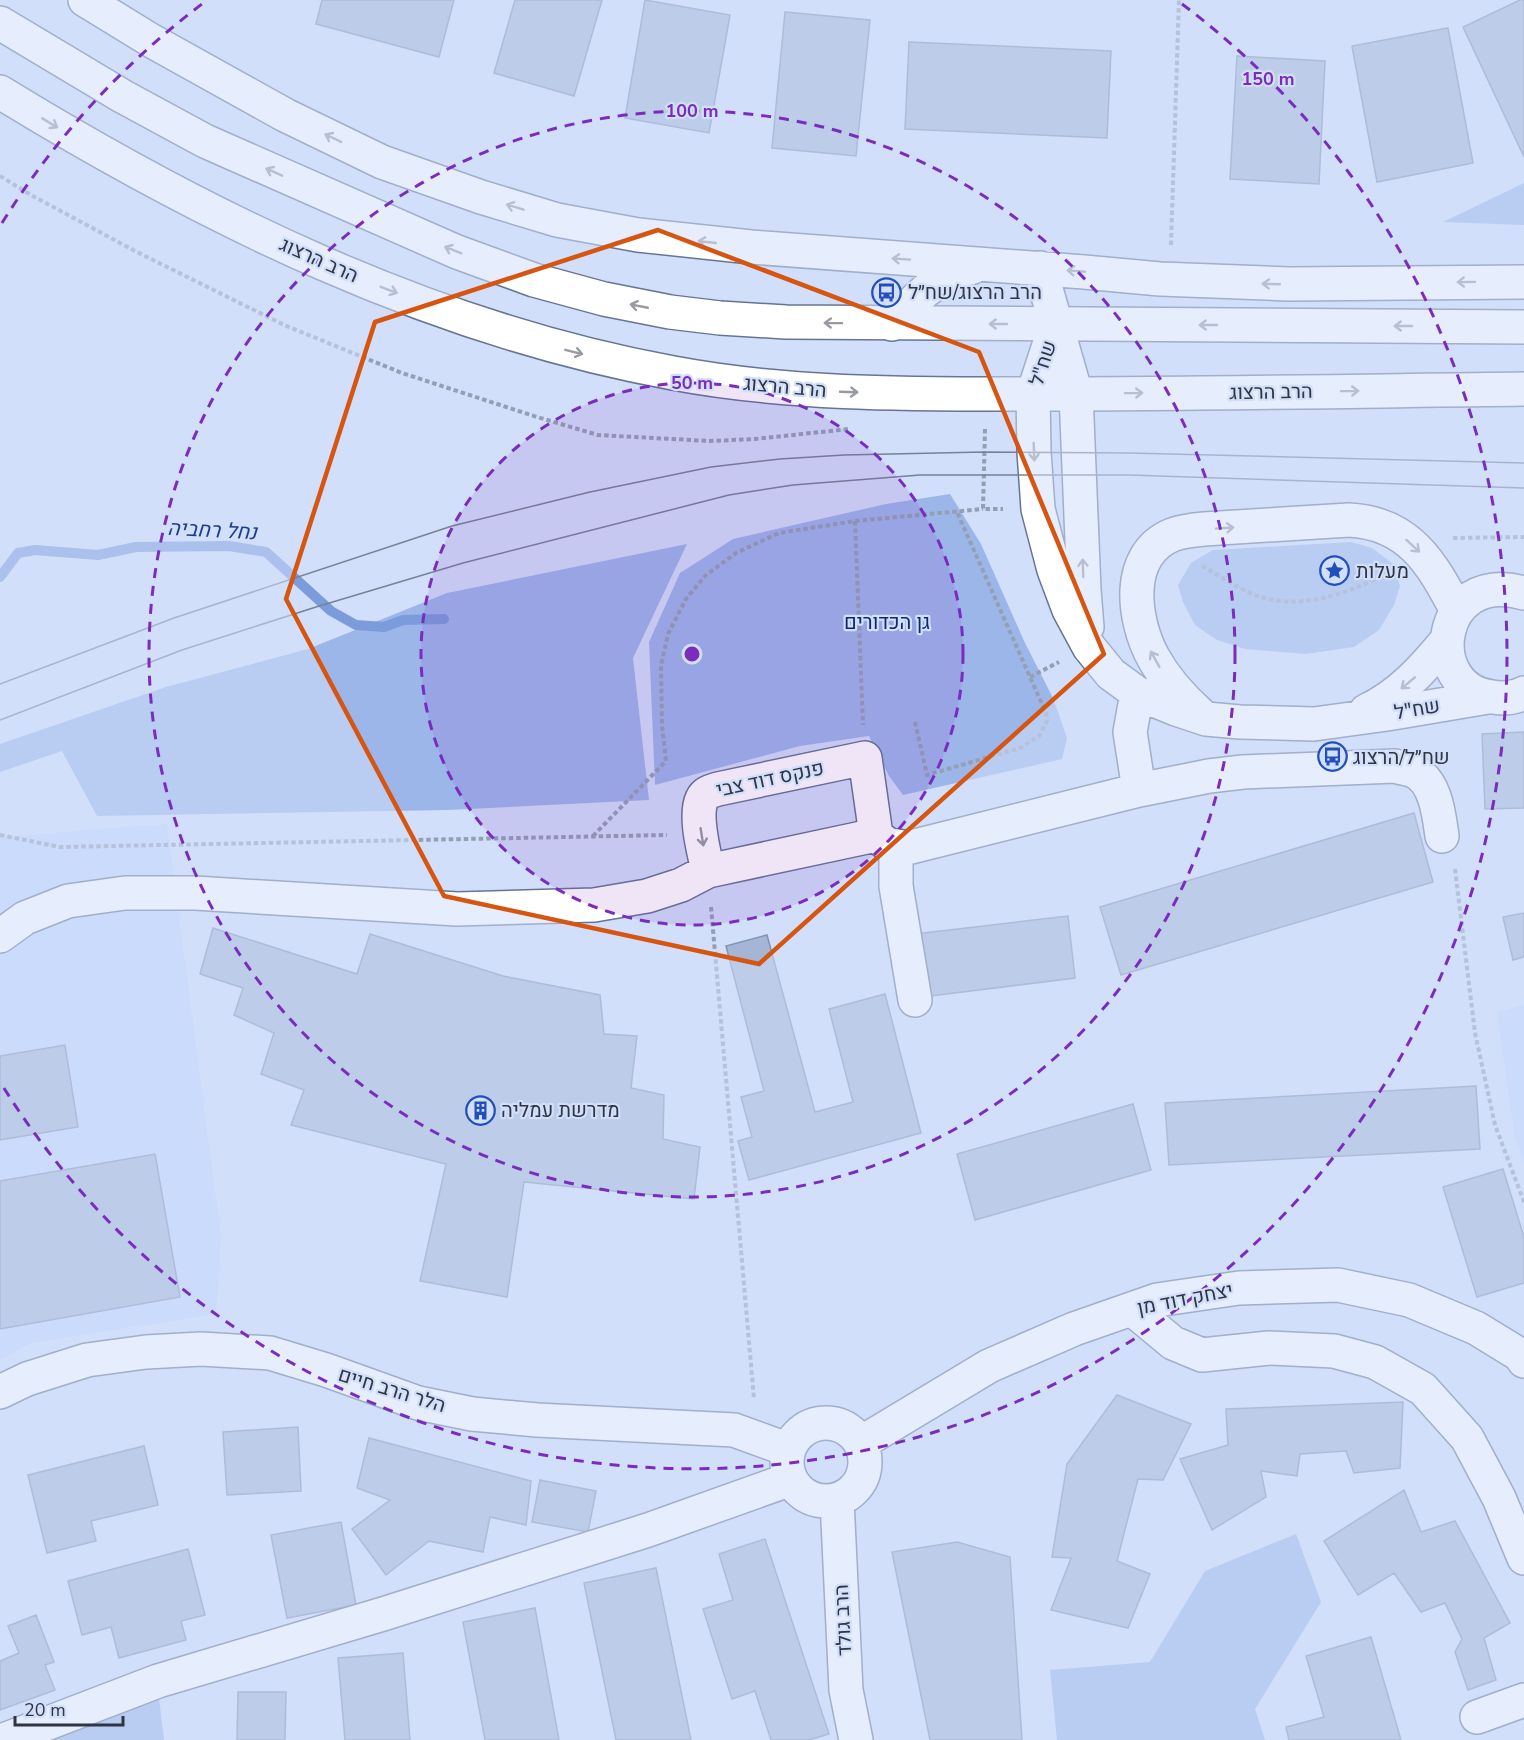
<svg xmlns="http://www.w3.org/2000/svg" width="1524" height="1740" font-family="'Nunito Sans',Heebo,sans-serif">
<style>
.built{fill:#c3d7ff}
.green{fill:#9cb6e9}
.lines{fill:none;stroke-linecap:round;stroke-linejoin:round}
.stream{stroke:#7c9bdb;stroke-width:10}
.building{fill:#a5b5d5;stroke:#8493b2;stroke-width:1.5}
.minor-casing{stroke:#667592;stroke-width:36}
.major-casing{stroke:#667592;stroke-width:36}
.path{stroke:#949fb4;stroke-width:4;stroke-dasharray:4.5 3;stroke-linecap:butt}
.minor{stroke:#fff;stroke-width:33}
.major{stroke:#fff;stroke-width:33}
.tram{stroke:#788195;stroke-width:1.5}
.oneway{stroke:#979aa0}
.marked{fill:none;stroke:#d65511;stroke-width:4.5;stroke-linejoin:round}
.ring{fill:none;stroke:#7b2cbf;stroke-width:3;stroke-dasharray:10 8}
.labels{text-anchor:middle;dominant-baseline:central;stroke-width:4.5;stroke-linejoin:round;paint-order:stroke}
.street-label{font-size:20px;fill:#2f3542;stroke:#d2dffa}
.poi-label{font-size:20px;fill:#2f3542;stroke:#d2dffa;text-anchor:start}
.park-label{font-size:20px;fill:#0c2872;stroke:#d2dffa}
.water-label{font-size:21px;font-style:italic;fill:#1e3d88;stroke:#d2dffa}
.centre{fill:#7b2cbf;stroke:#d2dffa;stroke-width:3}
.ring-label{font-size:18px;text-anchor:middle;font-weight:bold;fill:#7b2cbf;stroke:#d2dffa;stroke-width:4.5;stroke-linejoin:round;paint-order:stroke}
</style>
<rect width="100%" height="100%" fill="#d2dffa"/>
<path class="built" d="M 167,824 L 221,1237 L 216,1314 L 31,1343 L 0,1360 L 0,837 Z
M 1524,1005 L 1524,1162 L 1514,1133 L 1497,1012 Z"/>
<path class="green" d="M 1524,183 L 1524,225 L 1443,222 Z
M 950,494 L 981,544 L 1025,643 L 1053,698 L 1067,738 L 1062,759 L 903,795 L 889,776 L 869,736 L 800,746 L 655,785 L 649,642 L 680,573 L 733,539 L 886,504 Z
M 1351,542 L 1372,548 L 1392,563 L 1400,586 L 1394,605 L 1379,630 L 1354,647 L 1306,654 L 1245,649 L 1217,640 L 1195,625 L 1183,602 L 1178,585 L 1191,563 L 1213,550 Z
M 687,544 L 633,658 L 649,800 L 448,810 L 97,816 L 62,751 L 0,772 L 0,744 L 166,687 L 308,649 L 447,593 Z
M 1296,1534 L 1321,1602 L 1255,1709 L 1265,1740 L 1057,1740 L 1050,1670 L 1150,1662 L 1205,1571 Z
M 159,1698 L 164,1740 L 27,1740 Z"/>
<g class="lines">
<path class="stream" d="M 0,577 L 18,553 L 35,550 L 98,555 L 136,547 L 229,546 L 266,552 L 331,611 L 356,625 L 384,627 L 403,620 L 444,619"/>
</g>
<path class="building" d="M 322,0 L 454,0 L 439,57 L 316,24 Z
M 515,0 L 602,0 L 574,96 L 494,73 Z
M 645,0 L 730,15 L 709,133 L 625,118 Z
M 1520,0 L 1524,0 L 1524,157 L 1463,27 Z
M 785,12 L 870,20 L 856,156 L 772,148 Z
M 1448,28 L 1473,163 L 1377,182 L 1352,46 Z
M 909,42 L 1111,51 L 1107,138 L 905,129 Z
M 1237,56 L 1325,61 L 1319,184 L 1230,179 Z
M 1524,732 L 1524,808 L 1485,809 L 1482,734 Z
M 1414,813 L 1433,882 L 1121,975 L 1100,907 Z
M 1524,913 L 1524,957 L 1513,960 L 1503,917 Z
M 1068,916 L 1075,978 L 923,997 L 915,934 Z
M 213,928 L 357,974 L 370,934 L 503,976 L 600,995 L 604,1034 L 637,1036 L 631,1088 L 664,1095 L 663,1139 L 700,1147 L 694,1199 L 524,1182 L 507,1297 L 420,1281 L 446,1164 L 291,1125 L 304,1090 L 261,1074 L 274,1033 L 234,1015 L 243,988 L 200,974 Z
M 767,935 L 815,1112 L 853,1102 L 829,1009 L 885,994 L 921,1133 L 749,1180 L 738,1141 L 752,1137 L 741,1097 L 764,1091 L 726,946 Z
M 65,1045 L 78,1127 L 0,1140 L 0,1056 Z
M 1476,1086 L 1480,1149 L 1169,1165 L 1165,1103 Z
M 1133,1104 L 1151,1170 L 975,1220 L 957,1154 Z
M 155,1154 L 180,1297 L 0,1329 L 0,1181 Z
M 1503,1169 L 1524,1237 L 1524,1283 L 1477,1297 L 1443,1187 Z
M 1117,1395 L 1191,1424 L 1163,1480 L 1138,1479 L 1117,1561 L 1150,1574 L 1128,1628 L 1051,1610 L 1071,1558 L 1052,1557 L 1067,1464 Z
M 1403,1402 L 1400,1468 L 1354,1473 L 1346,1451 L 1300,1454 L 1297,1476 L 1261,1471 L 1266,1497 L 1212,1530 L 1180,1459 L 1228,1445 L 1226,1409 Z
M 298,1427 L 301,1491 L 227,1495 L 223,1432 Z
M 369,1438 L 531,1481 L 526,1525 L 490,1517 L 483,1552 L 429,1541 L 386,1575 L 352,1529 L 390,1500 L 357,1488 Z
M 144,1446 L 158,1505 L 91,1521 L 96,1541 L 47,1553 L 28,1475 Z
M 540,1480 L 596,1491 L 588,1532 L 532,1522 Z
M 1404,1490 L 1421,1532 L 1455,1521 L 1510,1623 L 1484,1638 L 1496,1680 L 1468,1690 L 1455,1652 L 1462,1639 L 1445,1603 L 1421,1612 L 1394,1573 L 1358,1595 L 1324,1541 Z
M 341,1522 L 356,1605 L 287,1618 L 271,1535 Z
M 765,1539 L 829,1734 L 809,1740 L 771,1740 L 755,1691 L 732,1699 L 703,1609 L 733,1600 L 719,1554 Z
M 957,1542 L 1010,1557 L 1022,1740 L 930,1740 L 892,1552 Z
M 188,1549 L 205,1615 L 181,1621 L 186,1640 L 119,1658 L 111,1627 L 82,1635 L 68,1581 Z
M 656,1568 L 691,1740 L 616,1740 L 584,1583 Z
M 535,1608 L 559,1740 L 485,1740 L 463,1622 Z
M 36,1615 L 54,1662 L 45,1665 L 55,1690 L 0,1710 L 0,1661 L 19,1653 L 8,1626 Z
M 1371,1637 L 1401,1740 L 1289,1740 L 1286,1727 L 1324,1717 L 1306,1656 Z
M 403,1653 L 410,1740 L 345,1740 L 338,1658 Z
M 238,1692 L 286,1692 L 285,1740 L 237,1740 Z"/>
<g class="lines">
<defs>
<path id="minor" d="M 85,0 L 152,41 L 285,115 L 382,162 L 481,197 L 557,220 L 638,235 L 751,247 L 1084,272 L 1160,279 L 1289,284 L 1524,282
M 1040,268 L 1076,394 L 1084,590 L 1087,627
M 892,324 C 917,297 935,277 973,267
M 1056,324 L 1033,394 L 1034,452 L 1038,509 L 1054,570 L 1069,610 L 1089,647 L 1111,674 L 1137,693 L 1176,709 L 1206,719 L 1240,722 L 1314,724 L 1387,714 L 1488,697
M 1524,593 C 1435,568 1422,689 1492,697 C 1504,699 1514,698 1524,693
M 1137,693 L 1130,732 L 1139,790
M 1366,711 C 1400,695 1424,668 1447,640
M 1200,714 C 1181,697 1165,679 1153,657 C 1133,620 1124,555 1172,535 C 1182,531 1193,530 1204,529 L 1349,520 C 1409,523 1432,563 1457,611
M 876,835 L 708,871 C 704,852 694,816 702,799 C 705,792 712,791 718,789 L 865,758 L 876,835 L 887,844 L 907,848 L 1139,790 L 1209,776 L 1243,772 L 1395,766 C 1401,768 1408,769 1414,771 C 1436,782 1439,815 1442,836
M 896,847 L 896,886 L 915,1000
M 0,936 L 25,918 L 68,901 L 125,893 L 195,893 L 457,909 L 594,905 L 647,896 L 681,885 L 708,871
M 1132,1309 L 1173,1343 L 1202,1355 L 1269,1348 L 1334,1351 L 1375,1362 L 1423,1389 L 1467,1438 L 1499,1498 L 1524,1558
M 0,1392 L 27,1379 L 87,1360 L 146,1352 L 201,1349 L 270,1353 L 326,1370 L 418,1403 L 472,1414 L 537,1420 L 734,1430 L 789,1450
M787 1462a39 39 0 1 1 78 0a39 39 0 1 1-78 0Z
M 861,1443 L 989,1366 L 1074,1329 L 1157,1300 L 1239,1288 L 1338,1285 L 1409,1300 L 1476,1328 L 1520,1355 L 1524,1361
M 837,1500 L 846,1690 L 856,1740
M 1477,1717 L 1524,1700
M 4,1740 L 158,1681 L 383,1614 L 648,1530 L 791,1479"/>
<path id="major" d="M 0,23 L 122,96 L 205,141 L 457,252 L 534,280 L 604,299 L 670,312 L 720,318 L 786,322 L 1524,327
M 0,92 C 207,219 432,329 673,373 C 790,395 911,394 1030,394 C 1195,394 1359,391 1524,389"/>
</defs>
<use href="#minor" class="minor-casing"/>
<use href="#major" class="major-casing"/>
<path class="path" d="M 0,176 L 31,195 L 135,251 L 284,325 L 402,373 L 537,417 L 598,435 L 710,441 L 755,439 L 849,429
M 1171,245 L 1179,0
M 985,429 L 983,509 L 1003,509
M 855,521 L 863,725
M 1453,538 L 1524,537
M 1202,566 C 1219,575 1237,588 1255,595 C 1301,612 1350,593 1391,571
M 1030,677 L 1059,662
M 915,722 L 927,775 L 1020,748 L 1039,736 L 1047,721 L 1046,713 L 1030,677 L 957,512
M 0,835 L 60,847 L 667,835
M 593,836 L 666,761 L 662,726 L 661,665 L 668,634 L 686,599 L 705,576 L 736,553 L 779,533 L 855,521 L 983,509
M 1455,869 L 1475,1033 L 1495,1125 L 1524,1202
M 711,907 L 754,1399"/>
<use href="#minor" class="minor"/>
<use href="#major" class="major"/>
<path class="tram" d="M 0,684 L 174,618 L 452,526 L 590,492 L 711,467 L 780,459 L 844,455 L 984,452 L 1129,453 L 1524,463
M 0,720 L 182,650 L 316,607 L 463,563 L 729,495 L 793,485 L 920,475 L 1129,475 L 1524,488"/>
</g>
<defs><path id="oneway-shaft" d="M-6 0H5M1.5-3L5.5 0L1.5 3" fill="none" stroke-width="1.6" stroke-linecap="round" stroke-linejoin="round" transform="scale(1.5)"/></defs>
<g class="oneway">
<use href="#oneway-shaft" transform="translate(50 123) rotate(31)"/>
<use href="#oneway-shaft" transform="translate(333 138) rotate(-154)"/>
<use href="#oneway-shaft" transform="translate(274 172) rotate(-156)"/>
<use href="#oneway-shaft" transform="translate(515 207) rotate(-163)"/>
<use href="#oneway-shaft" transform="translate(707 242) rotate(-174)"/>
<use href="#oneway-shaft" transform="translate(453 250) rotate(-158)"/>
<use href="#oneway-shaft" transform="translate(901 259) rotate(-176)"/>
<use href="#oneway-shaft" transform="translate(1076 271) rotate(-175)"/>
<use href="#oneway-shaft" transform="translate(1466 282) rotate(179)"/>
<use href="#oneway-shaft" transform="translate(1271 284) rotate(-178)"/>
<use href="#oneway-shaft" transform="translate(389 290) rotate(21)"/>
<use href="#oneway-shaft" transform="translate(639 306) rotate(-169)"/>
<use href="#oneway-shaft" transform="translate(833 323) rotate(-179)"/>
<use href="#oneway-shaft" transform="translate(998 324) rotate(-180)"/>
<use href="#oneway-shaft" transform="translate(1208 325) rotate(-180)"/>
<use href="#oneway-shaft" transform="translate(1403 326) rotate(-180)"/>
<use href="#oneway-shaft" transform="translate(574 352) rotate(14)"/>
<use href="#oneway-shaft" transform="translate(1350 391) rotate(-1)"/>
<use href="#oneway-shaft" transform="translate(849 392) rotate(2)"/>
<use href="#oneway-shaft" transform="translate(1134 393) rotate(-1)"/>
<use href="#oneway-shaft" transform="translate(1034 452) rotate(88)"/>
<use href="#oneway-shaft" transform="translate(1225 528) rotate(-4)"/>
<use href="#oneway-shaft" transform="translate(1413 546) rotate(43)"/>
<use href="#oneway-shaft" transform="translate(1083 568) rotate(-92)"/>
<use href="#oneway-shaft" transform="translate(1155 659) rotate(-119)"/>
<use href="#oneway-shaft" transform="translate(1408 683) rotate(140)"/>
<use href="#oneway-shaft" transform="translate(702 837) rotate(81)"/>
</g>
<path d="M0 0H1524V1740H0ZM 658,230 L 979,352 L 1104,654 L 759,964 L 444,896 L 286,599 L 375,322 Z" fill="#d2dffa" fill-opacity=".55" fill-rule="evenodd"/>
<path class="marked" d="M 658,230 L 979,352 L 1104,654 L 759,964 L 444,896 L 286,599 L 375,322 Z"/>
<circle cx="692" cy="654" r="271" fill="#7b2cbf" fill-opacity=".12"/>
<g class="ring">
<circle cx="692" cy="654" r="271"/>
<circle cx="692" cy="654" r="543"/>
<path d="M2 223A814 814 0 0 1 202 4M1182 4A814 814 0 1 1 2 1085"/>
</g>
<defs>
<symbol id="bus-ring" viewBox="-11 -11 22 22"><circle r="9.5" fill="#d2dffa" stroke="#234fbd" stroke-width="1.5"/><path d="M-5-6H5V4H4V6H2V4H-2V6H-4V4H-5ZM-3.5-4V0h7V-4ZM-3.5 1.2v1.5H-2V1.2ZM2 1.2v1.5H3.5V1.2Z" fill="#234fbd"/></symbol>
<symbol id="sight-ring" viewBox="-11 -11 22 22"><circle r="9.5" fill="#d2dffa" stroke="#234fbd" stroke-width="1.5"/><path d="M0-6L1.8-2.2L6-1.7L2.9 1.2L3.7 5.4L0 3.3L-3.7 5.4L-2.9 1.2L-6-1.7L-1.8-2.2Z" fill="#234fbd"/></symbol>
<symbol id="building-ring" viewBox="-11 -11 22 22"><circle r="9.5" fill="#d2dffa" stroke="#234fbd" stroke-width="1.5"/><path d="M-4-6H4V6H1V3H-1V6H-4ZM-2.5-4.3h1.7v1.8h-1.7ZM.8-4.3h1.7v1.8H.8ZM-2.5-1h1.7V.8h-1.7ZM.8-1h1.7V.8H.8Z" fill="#234fbd"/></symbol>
</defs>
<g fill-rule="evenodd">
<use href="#bus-ring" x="870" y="276" width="33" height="33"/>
<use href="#sight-ring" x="1318" y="554" width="33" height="33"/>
<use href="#bus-ring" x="1316" y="740" width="33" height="33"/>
<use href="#building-ring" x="464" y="1094" width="33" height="33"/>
</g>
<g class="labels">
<g class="street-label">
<text transform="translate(319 260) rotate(24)">הרב הרצוג</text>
<text transform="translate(1043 363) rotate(-72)">שח"ל</text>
<text transform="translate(785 387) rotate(5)">הרב הרצוג</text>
<text transform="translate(1271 392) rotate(-1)">הרב הרצוג</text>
<text transform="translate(1417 709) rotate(-10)">שח"ל</text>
<text transform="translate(770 779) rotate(-12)">פנקס דוד צבי</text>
<text transform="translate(1185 1299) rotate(-11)">יצחק דוד מן</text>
<text transform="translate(392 1390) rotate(17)">הלר הרב חיים</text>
<text transform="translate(843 1620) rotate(-93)">הרב גולד</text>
</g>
<g class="poi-label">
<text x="908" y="292">הרב הרצוג/שח״ל</text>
<text x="1356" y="571">מעלות</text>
<text x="1353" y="757">שח״ל/הרצוג</text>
<text x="501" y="1110">מדרשת עמליה</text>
</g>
<g class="park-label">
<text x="887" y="622">גן הכדורים</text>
</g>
<g class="water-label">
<text transform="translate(212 530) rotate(3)">נחל רחביה</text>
</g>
</g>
<circle cx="692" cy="654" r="9" class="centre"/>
<g class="ring-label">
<text x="1268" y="85">150 m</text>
<text x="692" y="117">100 m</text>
<text x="692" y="389">50 m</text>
</g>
<path d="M15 1716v9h108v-9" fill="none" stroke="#2f3542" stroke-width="3"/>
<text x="24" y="1716" font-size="18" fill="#2f3542" stroke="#d2dffa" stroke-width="4.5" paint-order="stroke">20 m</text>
</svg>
